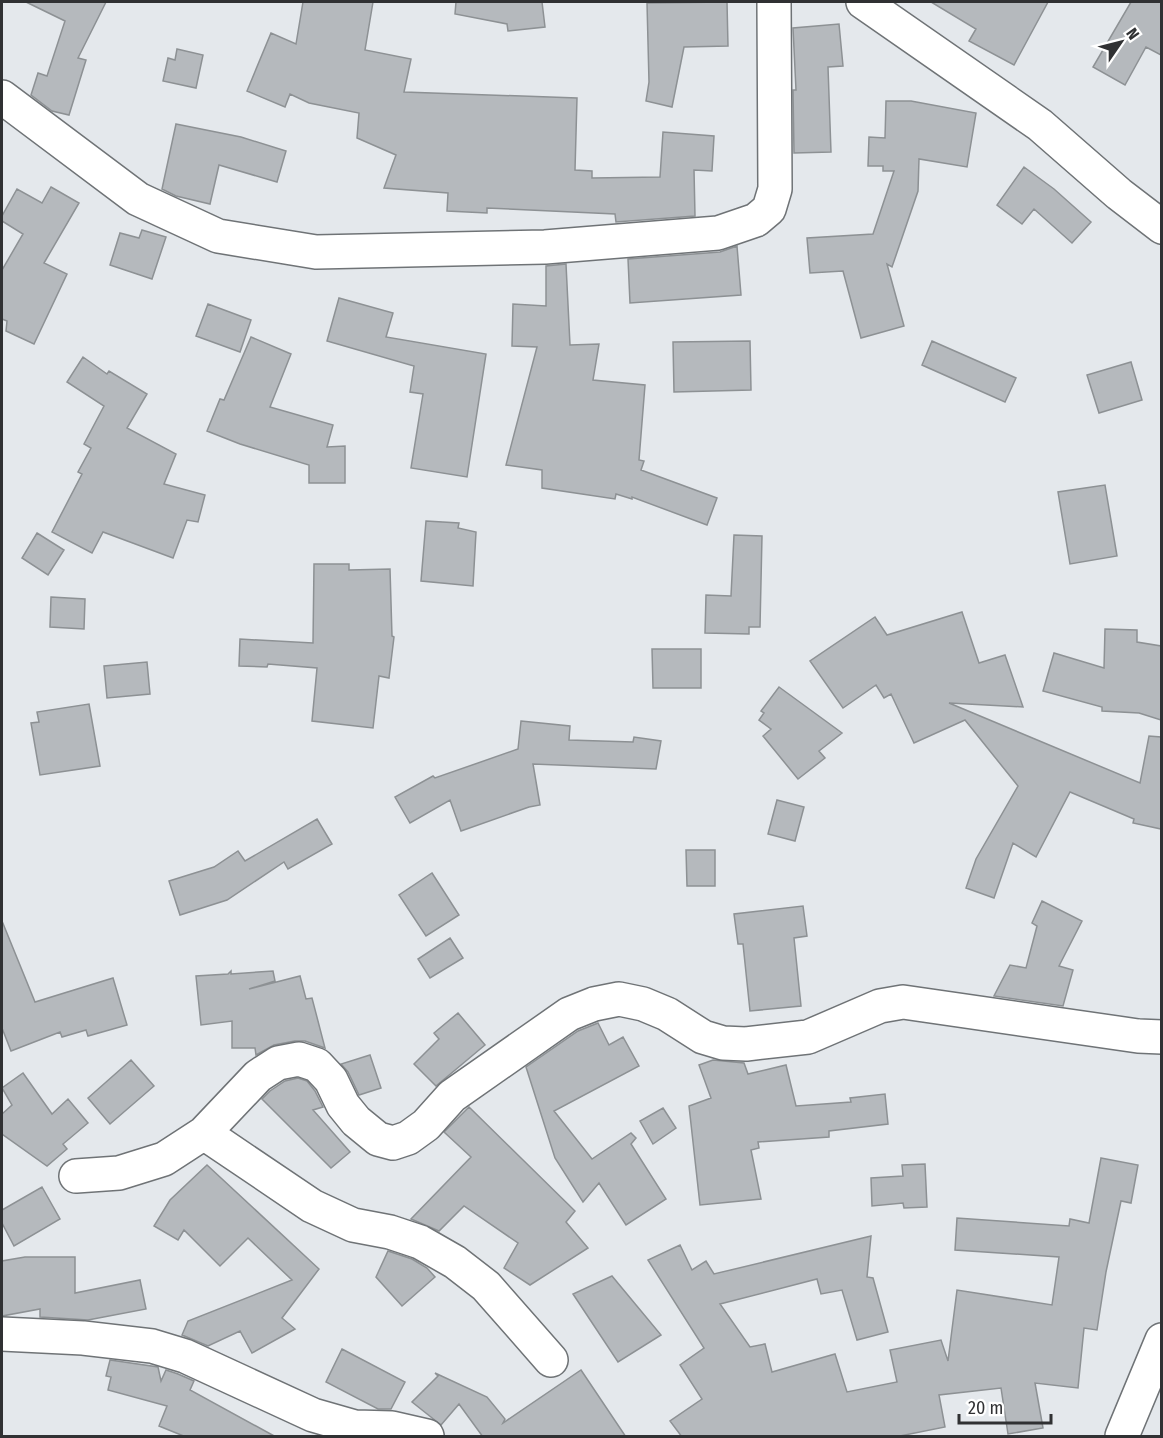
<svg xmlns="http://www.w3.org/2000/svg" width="1163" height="1438" font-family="'Fira Sans Condensed',sans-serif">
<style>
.building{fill:#b5b9bd;stroke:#8d9194;stroke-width:1.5}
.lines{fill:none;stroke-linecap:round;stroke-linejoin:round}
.minor-casing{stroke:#6f7376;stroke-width:36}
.minor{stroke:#fff;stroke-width:33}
</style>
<rect width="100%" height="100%" fill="#e4e8ec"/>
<path class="building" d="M 26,2 L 106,2 L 78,58 L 86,60 L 69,115 L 52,111 L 31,95 L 38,73 L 47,76 L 65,21 Z
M 303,2 L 373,2 L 365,50 L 411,59 L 404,92 L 577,98 L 575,170 L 592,171 L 592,178 L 660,177 L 663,132 L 714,136 L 712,171 L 694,170 L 695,216 L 616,222 L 615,214 L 487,208 L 487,213 L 447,211 L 448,193 L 384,188 L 396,155 L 357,138 L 359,113 L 309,103 L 290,94 L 285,107 L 247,91 L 271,33 L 296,44 Z
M 456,2 L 542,2 L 545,27 L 508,31 L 507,24 L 455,14 Z
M 727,2 L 728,46 L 684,47 L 672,107 L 646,101 L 649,82 L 647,3 Z
M 931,2 L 1048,2 L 1014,65 L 969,41 L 976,29 Z
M 1131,2 L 1161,2 L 1161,55 L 1146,47 L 1125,85 L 1093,67 Z
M 839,24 L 843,66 L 828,67 L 831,152 L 794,153 L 793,90 L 796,90 L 793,28 Z
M 177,49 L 203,55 L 196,88 L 163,81 L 168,58 L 175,60 Z
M 886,101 L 911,101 L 976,113 L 967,167 L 919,159 L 918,191 L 892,267 L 887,264 L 904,326 L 861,338 L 843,271 L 810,273 L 807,238 L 873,234 L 894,171 L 883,171 L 883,166 L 868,166 L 869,137 L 885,138 Z
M 176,124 L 241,137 L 286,151 L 277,182 L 219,165 L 210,204 L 176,196 L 162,189 Z
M 1024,167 L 1054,189 L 1091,222 L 1072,243 L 1034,209 L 1022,224 L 997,205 Z
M 51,187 L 79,203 L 44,263 L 67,274 L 34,344 L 6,331 L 7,321 L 2,319 L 2,270 L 23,234 L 2,221 L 2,216 L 17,189 L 42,203 Z
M 142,230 L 166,237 L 152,279 L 110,265 L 120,233 L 139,238 Z
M 737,246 L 741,295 L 630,303 L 628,259 L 720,252 Z
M 566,264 L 570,345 L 599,344 L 593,380 L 645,385 L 639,460 L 644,461 L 641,470 L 717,498 L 707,525 L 632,497 L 632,499 L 616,494 L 615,499 L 542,488 L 542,470 L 506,465 L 537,347 L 512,346 L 513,304 L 546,306 L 546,266 Z
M 339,298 L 393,313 L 386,337 L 486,354 L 467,477 L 411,468 L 423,394 L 410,392 L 414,366 L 327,341 Z
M 208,304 L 251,320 L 240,352 L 196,336 Z
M 251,337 L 291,354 L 270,407 L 333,425 L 327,447 L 345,446 L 345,483 L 309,483 L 309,465 L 240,444 L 207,431 L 220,399 L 224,400 Z
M 750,341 L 751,390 L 674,392 L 673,342 Z
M 932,341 L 1016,378 L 1005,402 L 922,365 Z
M 83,357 L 107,374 L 109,371 L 147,394 L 127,428 L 176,454 L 164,484 L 205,495 L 198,522 L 187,520 L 173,558 L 103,532 L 92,553 L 52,532 L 82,474 L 78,472 L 91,448 L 84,444 L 104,406 L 67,382 Z
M 1131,362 L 1142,400 L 1099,413 L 1087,375 Z
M 1105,485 L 1117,556 L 1070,564 L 1058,492 Z
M 426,521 L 459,523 L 458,528 L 476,532 L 473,586 L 421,581 Z
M 37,533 L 64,550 L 48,575 L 22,558 Z
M 734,535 L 762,536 L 760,627 L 749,627 L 749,634 L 705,633 L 706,595 L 731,596 Z
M 314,564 L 349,564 L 349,570 L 390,569 L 392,636 L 394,637 L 389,678 L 379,676 L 373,728 L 312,721 L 317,668 L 268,664 L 267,667 L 239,666 L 240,639 L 313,643 Z
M 51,597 L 85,599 L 84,629 L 50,627 Z
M 962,612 L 979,663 L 1005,655 L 1023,707 L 949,703 L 1140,783 L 1149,736 L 1161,737 L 1161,829 L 1133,823 L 1134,819 L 1070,792 L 1036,857 L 1013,843 L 994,898 L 966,888 L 976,859 L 1018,786 L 965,720 L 914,743 L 891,694 L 884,698 L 876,685 L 843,708 L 810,661 L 875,617 L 887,635 Z
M 1105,629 L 1137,630 L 1137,642 L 1161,646 L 1161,720 L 1139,713 L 1102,711 L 1102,707 L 1043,691 L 1054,653 L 1104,668 Z
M 652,649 L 701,649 L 701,688 L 653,688 Z
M 147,662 L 150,694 L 107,698 L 104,666 Z
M 779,687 L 842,733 L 819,751 L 825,758 L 798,779 L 763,736 L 771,729 L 759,720 L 764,713 L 761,711 Z
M 89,704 L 100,766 L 40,775 L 31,723 L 39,722 L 37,712 Z
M 521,721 L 570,726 L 569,740 L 633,742 L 634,737 L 661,741 L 656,769 L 533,764 L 540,805 L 529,807 L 461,831 L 450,800 L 410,823 L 395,797 L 433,776 L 435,778 L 518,749 Z
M 777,800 L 804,807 L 795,841 L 768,834 Z
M 317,819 L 332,844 L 288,869 L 284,862 L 227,900 L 180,915 L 169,881 L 214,867 L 238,851 L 245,861 Z
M 686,850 L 715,850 L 715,886 L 687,886 Z
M 432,873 L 459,915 L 426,936 L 399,895 Z
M 1042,901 L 1082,921 L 1059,966 L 1073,970 L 1063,1006 L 994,996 L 1010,965 L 1026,968 L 1037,926 L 1032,923 Z
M 803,906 L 807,936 L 794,938 L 801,1006 L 750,1011 L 743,944 L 738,944 L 734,914 Z
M 2,921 L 35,1002 L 113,978 L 127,1025 L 88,1036 L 86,1030 L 62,1037 L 60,1032 L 11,1051 L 2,1028 Z
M 450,938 L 463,958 L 430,978 L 418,959 Z
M 231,971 L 231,974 L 273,971 L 275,981 L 249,989 L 300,976 L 306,999 L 312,998 L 325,1048 L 305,1041 L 295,1041 L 274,1045 L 256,1055 L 255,1048 L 232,1048 L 232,1021 L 201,1025 L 196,976 L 228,974 Z
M 458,1013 L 485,1045 L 436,1086 L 414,1064 L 439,1039 L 434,1033 Z
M 598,1023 L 609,1045 L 623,1037 L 639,1066 L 554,1111 L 592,1159 L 631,1133 L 636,1138 L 631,1144 L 666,1199 L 626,1225 L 599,1183 L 583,1202 L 555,1158 L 526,1067 L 578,1031 Z
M 370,1055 L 381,1088 L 359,1095 L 348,1072 L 341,1064 Z
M 131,1060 L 154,1086 L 110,1124 L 88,1098 Z
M 713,1060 L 744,1063 L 748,1074 L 786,1065 L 796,1106 L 851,1102 L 850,1098 L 885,1094 L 888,1124 L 829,1131 L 829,1137 L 758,1142 L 759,1148 L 751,1150 L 761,1199 L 700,1205 L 689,1106 L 711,1098 L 699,1065 Z
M 23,1073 L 52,1114 L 68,1099 L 88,1123 L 63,1144 L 67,1149 L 47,1166 L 2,1134 L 2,1114 L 12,1105 L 2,1088 Z
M 298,1078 L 307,1081 L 315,1091 L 323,1107 L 313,1110 L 350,1152 L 331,1168 L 262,1099 L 270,1091 L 285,1081 Z
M 469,1107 L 575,1211 L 566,1222 L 588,1248 L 530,1285 L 504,1268 L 518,1243 L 464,1206 L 439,1231 L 411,1219 L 471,1157 L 444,1132 Z
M 663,1108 L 676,1128 L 653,1144 L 640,1121 Z
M 1101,1158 L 1138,1165 L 1131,1203 L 1121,1201 L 1106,1272 L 1097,1330 L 1084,1328 L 1078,1388 L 1035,1383 L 1043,1428 L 1008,1434 L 1001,1388 L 939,1395 L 945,1427 L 895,1437 L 682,1437 L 670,1421 L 702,1399 L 680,1365 L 704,1348 L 648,1260 L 680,1245 L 692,1270 L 706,1261 L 714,1274 L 871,1236 L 867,1277 L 873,1278 L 888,1332 L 857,1340 L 842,1290 L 821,1294 L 817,1279 L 720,1304 L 750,1347 L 765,1344 L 772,1372 L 835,1354 L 847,1392 L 897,1382 L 890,1350 L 941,1340 L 948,1361 L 957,1290 L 1052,1305 L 1059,1257 L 955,1250 L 957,1218 L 1069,1226 L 1070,1219 L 1089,1223 Z
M 925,1164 L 927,1207 L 904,1208 L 903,1203 L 872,1206 L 871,1178 L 903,1176 L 902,1165 Z
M 207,1165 L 319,1269 L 282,1318 L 295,1329 L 252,1353 L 240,1331 L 208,1346 L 182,1335 L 188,1321 L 292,1280 L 248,1238 L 220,1266 L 184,1230 L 178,1240 L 154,1226 L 170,1200 Z
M 42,1187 L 60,1219 L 14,1246 L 2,1223 L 2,1210 Z
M 388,1251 L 412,1259 L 427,1268 L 435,1277 L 402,1306 L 376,1277 Z
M 25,1257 L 75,1257 L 75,1293 L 140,1280 L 146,1309 L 88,1320 L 40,1317 L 40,1309 L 2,1316 L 2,1261 Z
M 612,1276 L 661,1335 L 618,1362 L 573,1294 Z
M 342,1349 L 405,1382 L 391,1409 L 378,1409 L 326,1382 Z
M 110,1360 L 158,1367 L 161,1381 L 166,1370 L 178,1374 L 194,1381 L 190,1390 L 276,1437 L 186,1437 L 159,1426 L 167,1406 L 108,1390 L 111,1377 L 106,1376 Z
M 581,1370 L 626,1437 L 483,1437 L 459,1404 L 441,1425 L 412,1402 L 438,1376 L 435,1373 L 487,1397 L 505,1419 L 503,1423 Z"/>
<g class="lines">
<defs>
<path id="minor" d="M 863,2 L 1040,125 L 1119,194 L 1162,227
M 2,97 L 138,199 L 218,236 L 316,252 L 545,247 L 718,233 L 756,220 L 769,209 L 775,189 L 774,2
M 204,1133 L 312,1206 L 353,1225 L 390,1232 L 420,1242 L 455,1262 L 486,1286 L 551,1360
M 76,1176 L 119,1173 L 164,1159 L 204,1133 L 258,1076 L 278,1063 L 299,1059 L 317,1065 L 331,1080 L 343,1105 L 356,1121 L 378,1139 L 393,1143 L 408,1138 L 426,1125 L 452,1096 L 569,1014 L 594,1004 L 619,999 L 643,1004 L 667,1014 L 703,1037 L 723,1043 L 746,1044 L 808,1037 L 880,1006 L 903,1002 L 1138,1036 L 1162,1037
M 2,1334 L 83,1338 L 152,1346 L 185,1356 L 313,1415 L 355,1427 L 392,1428 L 427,1436
M 1122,1436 L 1162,1340"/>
</defs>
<use href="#minor" class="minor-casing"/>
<use href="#minor" class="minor"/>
</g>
<rect width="1163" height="1438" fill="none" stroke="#303133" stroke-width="6"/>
<g transform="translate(1121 42) rotate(55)" stroke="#ffffff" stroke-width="4.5" paint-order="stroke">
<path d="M0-4.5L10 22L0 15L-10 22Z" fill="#303133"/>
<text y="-9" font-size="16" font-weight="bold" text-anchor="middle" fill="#303133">N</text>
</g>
<path d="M959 1414v9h92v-9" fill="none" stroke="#303133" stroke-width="3"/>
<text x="968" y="1414" font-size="18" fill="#303133" stroke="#ffffff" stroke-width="4.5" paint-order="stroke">20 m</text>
</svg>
